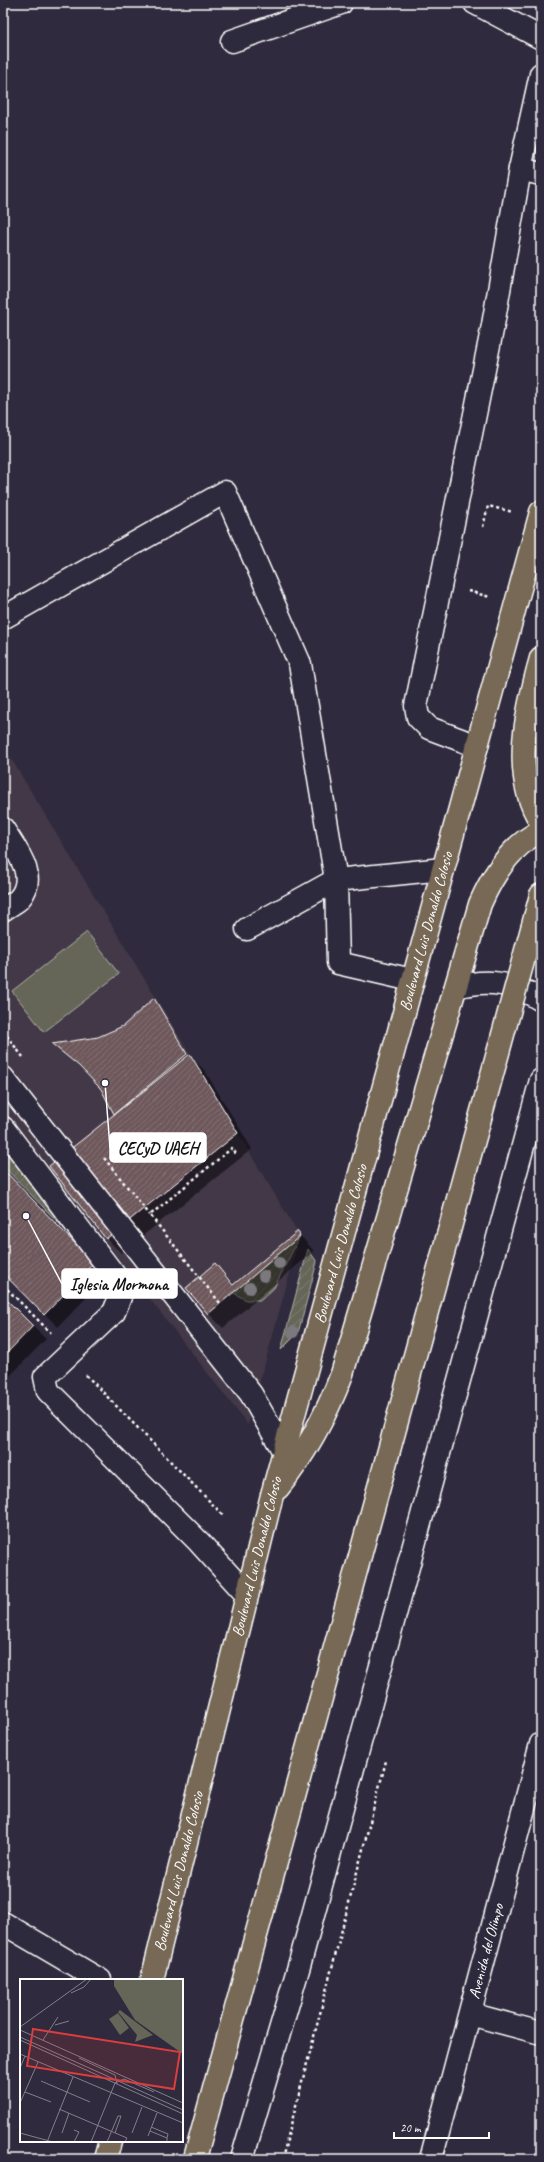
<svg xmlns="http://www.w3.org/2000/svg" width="544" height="2162" font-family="Caveat,sans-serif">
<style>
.built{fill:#423846}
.garden{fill:url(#garden-furrows);stroke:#b2b2ac}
.pitch{fill:#656658;stroke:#b2b2ac}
.shadow{fill:#0007}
.building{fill:url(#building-hatch);stroke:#fff}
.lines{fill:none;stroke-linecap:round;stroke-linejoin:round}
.minor-casing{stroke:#fff;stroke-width:25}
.major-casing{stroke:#fff;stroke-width:25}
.path{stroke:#fff;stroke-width:2.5;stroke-dasharray:3 3;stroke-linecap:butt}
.minor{stroke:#2f2a3d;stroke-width:22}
.major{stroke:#776954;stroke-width:22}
.major-bridge-casing{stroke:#fff;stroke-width:25;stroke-linecap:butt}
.major-bridge{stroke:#776954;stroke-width:22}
.tree{fill:#7b797e}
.labels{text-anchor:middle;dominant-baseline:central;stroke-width:4;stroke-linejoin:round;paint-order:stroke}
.street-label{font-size:16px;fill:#fff;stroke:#2f2a3d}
.inset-road{fill:none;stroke:#827f8b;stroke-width:1}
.view{fill:#da3e3e;fill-opacity:0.15;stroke:#da3e3e;stroke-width:2}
.inset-edge{fill:none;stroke:#fff;stroke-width:2}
.leader{fill:none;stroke:#fff;stroke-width:1.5}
.callout-dot{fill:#fff;stroke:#2f2a3d;stroke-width:1.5}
.callout{fill:#fff;stroke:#fff;stroke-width:1.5}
.callout-label{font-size:17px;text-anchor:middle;font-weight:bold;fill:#111}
</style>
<defs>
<pattern id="garden-furrows" width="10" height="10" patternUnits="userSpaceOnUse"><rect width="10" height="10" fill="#656658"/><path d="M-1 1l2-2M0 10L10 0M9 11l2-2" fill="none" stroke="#7c7d71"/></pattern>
<pattern id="building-hatch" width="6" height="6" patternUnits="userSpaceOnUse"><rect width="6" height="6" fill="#6e595c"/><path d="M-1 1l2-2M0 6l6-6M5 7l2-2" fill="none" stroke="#847274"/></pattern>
</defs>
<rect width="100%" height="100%" fill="#2f2a3d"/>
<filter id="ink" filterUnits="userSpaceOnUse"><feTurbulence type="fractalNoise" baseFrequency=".025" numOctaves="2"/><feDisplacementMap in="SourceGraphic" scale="8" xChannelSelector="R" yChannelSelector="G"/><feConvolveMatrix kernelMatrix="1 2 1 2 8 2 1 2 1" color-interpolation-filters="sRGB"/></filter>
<g filter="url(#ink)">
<path class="built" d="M 3,745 L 300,1236 L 248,1425 L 3,1111 Z"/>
<path class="garden" d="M 3,1143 L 95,1260 L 3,1166 Z
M 300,1236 L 274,1288 L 261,1300 L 246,1300 L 232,1292 Z
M 308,1249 L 317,1262 L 298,1333 L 281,1350 Z"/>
<path class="pitch" d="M 87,932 L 119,974 L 44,1032 L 12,991 Z"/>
<path class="shadow" d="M 157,1004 L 189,1057 L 190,1056 L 205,1071 L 252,1149 L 121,1253 L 106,1238 L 115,1113 L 102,1088 L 98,1038 L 123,1027 Z
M 3,1170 L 107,1276 L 58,1327 L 10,1279 L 3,1287 Z
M 297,1232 L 314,1251 L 223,1328 L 208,1313 L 215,1264 L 235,1285 Z
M 3,1298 L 46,1339 L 3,1383 Z"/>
<path class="building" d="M 154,998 L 187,1054 L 114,1114 L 101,1089 L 79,1066 L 52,1044 L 98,1037 L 123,1026 Z
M 190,1054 L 238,1133 L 106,1239 L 49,1166 Z
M 3,1169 L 94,1263 L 44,1315 L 3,1273 Z
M 298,1231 L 300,1236 L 208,1314 L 186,1288 L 215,1263 L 233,1285 Z
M 3,1296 L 33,1326 L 3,1357 Z"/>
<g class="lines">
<defs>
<g id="minor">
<path d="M 475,3 L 541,38"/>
<path d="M 232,41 L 341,3"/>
<path d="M 520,169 L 541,174"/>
<path d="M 3,618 L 225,492 L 300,664 L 336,880 L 338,963 L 412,980"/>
<path d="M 477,746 L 429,728 L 418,717 L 416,706 L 493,325 L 520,169 L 541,74"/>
<path d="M 3,829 C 16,850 39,876 19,899 C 15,903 8,906 3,910"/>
<path d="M 247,929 L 336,880 L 443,869"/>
<path d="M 456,987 C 487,979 513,982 541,1000"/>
<path d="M 3,1078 L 251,1394 L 284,1452"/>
<path d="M 3,1128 L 118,1280 L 120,1297 L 114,1312 L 45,1377 L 48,1391 L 199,1542 L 247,1595"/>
<path d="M 3,1923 L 100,1980"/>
<path d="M 470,2014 L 541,2033"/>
<path d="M 242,2159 L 299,1966 L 541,1080"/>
<path id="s1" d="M 431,2159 L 541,1744"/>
</g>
<g id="major">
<path d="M 541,658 C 527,708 510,775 541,822"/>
<path d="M 536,914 L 541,895"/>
<path d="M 278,1488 C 306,1453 326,1416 342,1374 L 480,904 C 493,874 511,845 541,831"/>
<path id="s2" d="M 152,1980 L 272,1495 L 541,512"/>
<path d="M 105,2159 L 110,2141"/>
</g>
</defs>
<use href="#minor" class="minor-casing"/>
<use href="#major" class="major-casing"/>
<path class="path" d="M 483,527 L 488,506 L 513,512
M 468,591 L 490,597
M 3,1031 L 23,1057
M 104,1158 L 150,1215
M 3,1285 L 51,1333
M 220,1303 L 150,1215 L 232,1148 L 236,1154
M 86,1375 L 224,1516
M 282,2159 L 386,1761"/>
<use href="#minor" class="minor"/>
<use href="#major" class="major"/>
<defs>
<path id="major-bridge" d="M 195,2158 L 536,914"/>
</defs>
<use href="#major-bridge" class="major-bridge-casing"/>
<use href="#major-bridge" class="major-bridge"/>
</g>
<g class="tree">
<circle cx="279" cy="1263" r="6"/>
<circle cx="264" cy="1276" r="6"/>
<circle cx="250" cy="1288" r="6"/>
<circle cx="293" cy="1332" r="6"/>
</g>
</g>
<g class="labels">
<g class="street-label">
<text stroke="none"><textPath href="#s2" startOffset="1084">Boulevard Luis Donaldo Colosio</textPath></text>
<text stroke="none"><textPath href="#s2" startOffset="760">Boulevard Luis Donaldo Colosio</textPath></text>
<text stroke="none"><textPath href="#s2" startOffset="436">Boulevard Luis Donaldo Colosio</textPath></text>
<text stroke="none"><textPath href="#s2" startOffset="112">Boulevard Luis Donaldo Colosio</textPath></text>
<text stroke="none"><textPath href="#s1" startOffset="215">Avenida del Olimpo</textPath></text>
</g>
</g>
<g transform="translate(20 1979)">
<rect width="163" height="163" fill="#2f2a3d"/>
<path d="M 100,31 L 133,56 L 115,63 L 117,56 L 98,33 Z" fill="#656658"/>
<path d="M 94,0 L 163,0 L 163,75 L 115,41 L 94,7 Z" fill="#656658"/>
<path d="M 98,34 L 109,49 L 100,56 L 89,40 Z" fill="#656658"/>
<path class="inset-road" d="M 51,14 L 64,8 L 71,0M 35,46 L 49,42M 0,48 L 67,0M 0,51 L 163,124M 0,58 L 163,131M 0,61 L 163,135M 23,61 L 38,38M 0,75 L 163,144M 59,79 L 95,96 L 97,105M 0,89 L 5,77M 21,102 L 70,123M 95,104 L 104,100 L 134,113M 5,113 L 31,123M 0,124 L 18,83M 39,130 L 107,159 L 105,163M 131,148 L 148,155 L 147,159M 54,151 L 59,153 L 54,163M 130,152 L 147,159 L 147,163M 0,154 L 33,163M 42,154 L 49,134M 95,154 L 101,137M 112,154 L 122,128M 128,157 L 137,134M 27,163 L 53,98M 71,163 L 95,104M 87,163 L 98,137 L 101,137"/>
<path class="view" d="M 13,50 L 160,73 L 154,110 L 7,87 Z"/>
<rect width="163" height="163" class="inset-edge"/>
</g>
<path class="leader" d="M105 1083L110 1148M26 1216L62 1284"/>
<g class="callout-dot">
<circle cx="105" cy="1083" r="4"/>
<circle cx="26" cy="1216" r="4"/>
</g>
<g class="callout">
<rect x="110" y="1133" width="96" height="29" rx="4"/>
<rect x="62" y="1269" width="115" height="29" rx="4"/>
</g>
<g class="callout-label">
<text x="158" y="1154">CECyD UAEH</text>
<text x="119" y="1290">Iglesia Mormona</text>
</g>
<rect width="544" height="2162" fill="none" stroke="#2f2a3d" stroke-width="16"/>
<rect x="8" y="8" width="528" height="2146" fill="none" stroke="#fff" stroke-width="1.5" filter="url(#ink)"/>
<path d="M394 2132v6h95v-6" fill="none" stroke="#ffffff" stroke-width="2"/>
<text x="400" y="2132" font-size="12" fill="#ffffff" stroke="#2f2a3d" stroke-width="3" paint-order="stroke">20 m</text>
</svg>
